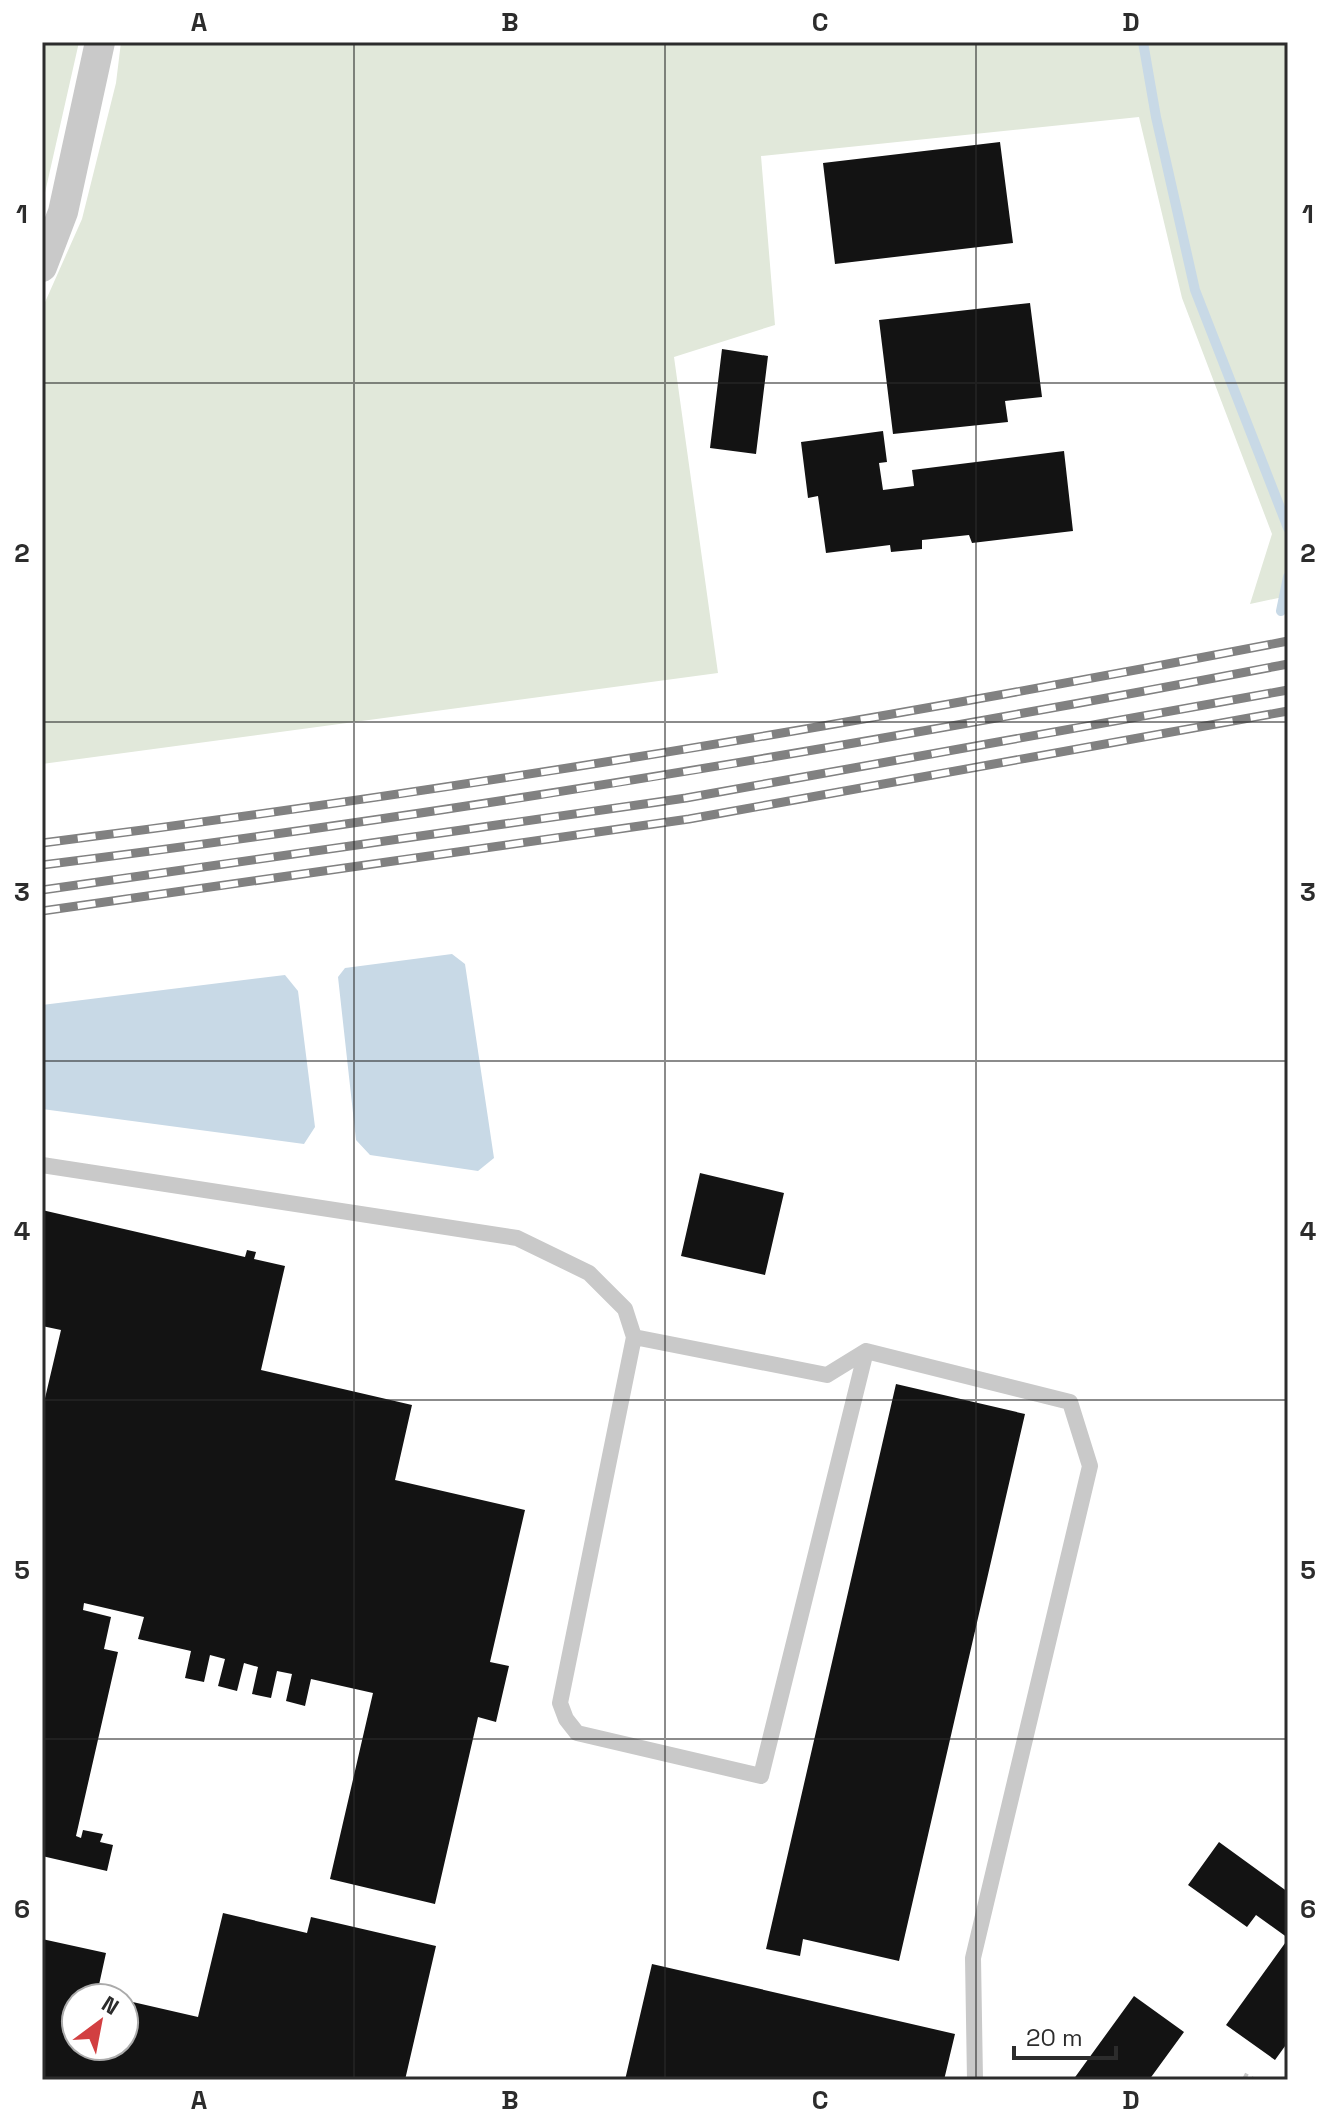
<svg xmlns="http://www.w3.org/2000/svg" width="1330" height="2122" font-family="'Space Grotesk',sans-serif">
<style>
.green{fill:#e1e8da}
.water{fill:#c8d9e6}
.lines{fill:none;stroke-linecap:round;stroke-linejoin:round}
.stream{stroke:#c8d9e6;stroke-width:10}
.building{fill:#131313}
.path{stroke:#c9c9c9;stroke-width:5;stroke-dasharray:4 4;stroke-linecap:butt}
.service{stroke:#c9c9c9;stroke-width:16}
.minor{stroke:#c9c9c9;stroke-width:30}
.rail-casing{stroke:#818181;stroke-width:9}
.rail{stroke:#fff;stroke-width:6;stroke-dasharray:18;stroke-linecap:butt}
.grid{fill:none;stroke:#2c2c2c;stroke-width:2;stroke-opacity:0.55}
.neatline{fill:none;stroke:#2c2c2c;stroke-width:3}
.grid-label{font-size:26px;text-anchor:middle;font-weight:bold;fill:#2c2c2c}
</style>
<rect width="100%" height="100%" fill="#fff"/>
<path class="green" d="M 42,42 L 79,42 L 42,206 Z
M 121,42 L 1288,42 L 1288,596 L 1250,604 L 1272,534 L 1182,298 L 1139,117 L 761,156 L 775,325 L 674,357 L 718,673 L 42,764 L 42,309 L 82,219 L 116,83 Z"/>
<path class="water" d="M 452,954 L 465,964 L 494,1158 L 478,1171 L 370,1155 L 356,1140 L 338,977 L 345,968 Z
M 285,975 L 298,991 L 315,1127 L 304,1144 L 42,1109 L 42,1005 Z"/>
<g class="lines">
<path class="stream" d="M 1143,42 L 1156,117 L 1195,290 L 1288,528
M 1281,611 L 1288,577"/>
</g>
<path class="building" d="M 1000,142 L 1013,243 L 835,264 L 823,163 Z
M 1030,303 L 1042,397 L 1005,401 L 1008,422 L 893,434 L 879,320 Z
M 722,349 L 768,356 L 756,454 L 710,448 Z
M 883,431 L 887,462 L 879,463 L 883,490 L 914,486 L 912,470 L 1064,451 L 1073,531 L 972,543 L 969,535 L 922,540 L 922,549 L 891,552 L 890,545 L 826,553 L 818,496 L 808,498 L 801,442 Z
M 700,1173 L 784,1193 L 765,1275 L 681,1256 Z
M 42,1210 L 245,1257 L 247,1250 L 256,1252 L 254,1259 L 285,1266 L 261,1370 L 412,1405 L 395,1480 L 525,1510 L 490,1662 L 509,1666 L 496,1722 L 478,1717 L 435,1904 L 330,1879 L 373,1693 L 311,1679 L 305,1706 L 286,1701 L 292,1674 L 277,1671 L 271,1698 L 252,1694 L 258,1667 L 244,1663 L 237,1691 L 218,1686 L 225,1659 L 210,1655 L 204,1682 L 185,1678 L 191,1651 L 138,1639 L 144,1617 L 84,1603 L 83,1610 L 111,1617 L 104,1649 L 118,1652 L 76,1836 L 81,1838 L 83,1830 L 103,1834 L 100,1842 L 113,1845 L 107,1871 L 42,1856 L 42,1411 L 61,1330 L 42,1326 Z
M 896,1384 L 1025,1414 L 899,1961 L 803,1939 L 800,1956 L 766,1949 Z
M 1219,1842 L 1288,1892 L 1288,1938 L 1256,1915 L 1247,1927 L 1188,1885 Z
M 223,1913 L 307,1933 L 311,1917 L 436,1946 L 405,2080 L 42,2080 L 42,1939 L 106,1953 L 97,1994 L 110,1998 L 76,1998 L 76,2046 L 124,2046 L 124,2000 L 198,2017 Z
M 1288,1939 L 1288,2042 L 1275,2060 L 1226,2025 Z
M 652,1964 L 955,2034 L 944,2080 L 625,2080 Z
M 1134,1996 L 1184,2032 L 1149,2080 L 1073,2080 Z"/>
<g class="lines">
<path class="path" d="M 1244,2075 L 1254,2080"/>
<path class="service" d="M 42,1165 L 517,1238 L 589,1273 L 625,1309 L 634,1337 L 560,1703 L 566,1719 L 577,1733 L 761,1776 L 866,1351
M 634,1337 L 827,1375 L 866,1351 L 1070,1402 L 1090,1466 L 973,1958 L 975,2080"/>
<path class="minor" d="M 42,267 L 63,212 L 100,42"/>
<defs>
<path id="rail" d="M 42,843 C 460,790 875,721 1288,641
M 42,865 C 460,813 874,743 1288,664
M 42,890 L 686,798 L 1288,690
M 42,911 L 689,819 L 1288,711"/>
</defs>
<use href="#rail" class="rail-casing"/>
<use href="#rail" class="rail"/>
</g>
<path class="grid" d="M 354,42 L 354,2080M 665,42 L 665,2080M 976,42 L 976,2080M 42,383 L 1288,383M 42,722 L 1288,722M 42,1061 L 1288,1061M 42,1400 L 1288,1400M 42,1739 L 1288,1739"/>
<rect width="1330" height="2122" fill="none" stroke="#ffffff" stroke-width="88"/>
<g transform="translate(100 2022) rotate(32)"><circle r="38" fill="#ffffff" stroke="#ababab" stroke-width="2"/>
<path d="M0-6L14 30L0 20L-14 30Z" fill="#d23f41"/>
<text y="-12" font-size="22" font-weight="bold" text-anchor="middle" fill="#2c2c2c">N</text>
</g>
<path d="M1014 2046v12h102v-12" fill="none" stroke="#2c2c2c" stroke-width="4"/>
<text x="1026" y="2046" font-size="24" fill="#2c2c2c" stroke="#ffffff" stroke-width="6" paint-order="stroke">20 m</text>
<rect x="44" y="44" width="1242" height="2034" class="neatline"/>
<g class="grid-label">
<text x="199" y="31">A</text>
<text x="510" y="31">B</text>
<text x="820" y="31">C</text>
<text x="1131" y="31">D</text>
<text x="22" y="223">1</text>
<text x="1308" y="223">1</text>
<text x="22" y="562">2</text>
<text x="1308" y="562">2</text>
<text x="22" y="901">3</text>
<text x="1308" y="901">3</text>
<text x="22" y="1240">4</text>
<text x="1308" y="1240">4</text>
<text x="22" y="1579">5</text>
<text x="1308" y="1579">5</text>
<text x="22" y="1918">6</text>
<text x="1308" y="1918">6</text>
<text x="199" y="2109">A</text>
<text x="510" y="2109">B</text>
<text x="820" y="2109">C</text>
<text x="1131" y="2109">D</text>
</g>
</svg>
